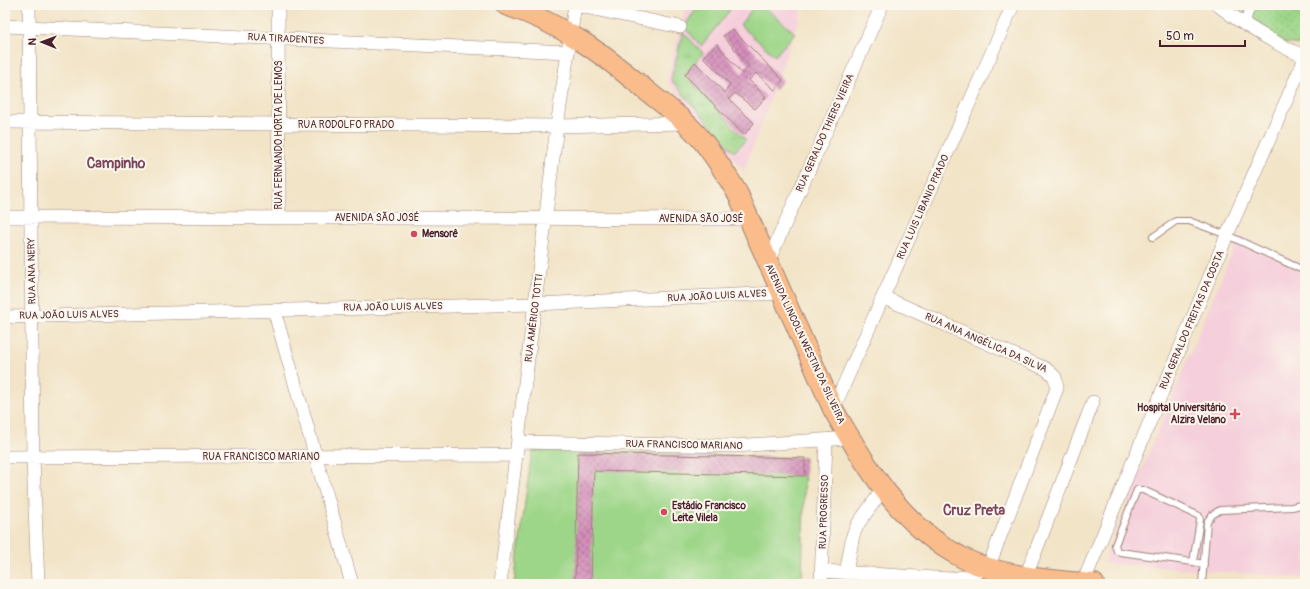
<svg xmlns="http://www.w3.org/2000/svg" width="1310" height="589" font-family="Pangolin,sans-serif">
<style>
.built{fill:#f5cfdb}
.grass{fill:url(#grass-dots);stroke:#747a5a}
.park{fill:url(#park-tufts);stroke:#747a5a}
.pitch{fill:#9dd688;stroke:#747a5a}
.building{fill:url(#building-cross-hatch)}
.lines{fill:none;stroke-linecap:round;stroke-linejoin:round}
.service-casing{stroke:#9e8279;stroke-width:8}
.pedestrian-casing{stroke:#9e8279;stroke-width:10}
.minor-casing{stroke:#9e8279;stroke-width:14}
.primary-casing{stroke:#9e8279;stroke-width:22}
.service{stroke:#fff;stroke-width:6}
.pedestrian{stroke:#fff;stroke-width:9}
.minor{stroke:#fff;stroke-width:13}
.primary{stroke:#f9bc8a;stroke-width:20}
.poi-dot{fill:#d1495b;stroke:#fbf7ec;stroke-width:1.5}
.labels{text-anchor:middle;dominant-baseline:central;stroke-width:4;stroke-linejoin:round;paint-order:stroke}
.street-label{font-size:10px;fill:#4a1f2b;stroke:#fbf7ec}
.poi-label{font-size:10px;font-weight:bold;fill:#4a1f2b;stroke:#fbf7ec;text-anchor:start}
.district-label{font-size:14px;font-weight:bold;fill:#7b465d;stroke:#fbf7ec}
</style>
<defs>
<pattern id="grass-dots" width="8" height="8" patternUnits="userSpaceOnUse"><rect width="8" height="8" fill="#9dd688"/><path d="M2 2h.1M6 6h.1" fill="none" stroke="#89b776" stroke-width="1.8" stroke-linecap="round"/></pattern>
<pattern id="park-tufts" width="24" height="20" patternUnits="userSpaceOnUse"><rect width="24" height="20" fill="#9dd688"/><path d="M3 7l-1-3M5 7V3M7 7l1-3M15 17l-1-3M17 17v-4M19 17l1-3" fill="none" stroke="#89b776"/></pattern>
<pattern id="building-cross-hatch" width="8" height="8" patternUnits="userSpaceOnUse"><rect width="8" height="8" fill="#d58fbb"/><path d="M0 0l8 8M0 8l8-8" fill="none" stroke="#af7498"/></pattern>
</defs>
<rect width="100%" height="100%" fill="#fbf7ec"/>
<filter id="ink" filterUnits="userSpaceOnUse"><feTurbulence type="fractalNoise" baseFrequency=".025" numOctaves="2"/><feDisplacementMap in="SourceGraphic" scale="8" xChannelSelector="R" yChannelSelector="G"/><feConvolveMatrix kernelMatrix="1 2 1 2 8 2 1 2 1" color-interpolation-filters="sRGB"/></filter>
<filter id="wash" filterUnits="userSpaceOnUse"><feTurbulence type="fractalNoise" baseFrequency=".012" numOctaves="4" result="noise"/><feDisplacementMap in="SourceGraphic" scale="16" xChannelSelector="R" yChannelSelector="G"/><feGaussianBlur stdDeviation="0.9" result="paint"/><feColorMatrix in="noise" values="0 0 0 0 0 0 0 0 0 0 0 0 0 0 0 0 0 1.4 0 .05"/><feComposite in="paint" operator="in"/></filter>
<g filter="url(#wash)">
<rect width="100%" height="100%" fill="#f2e4c7"/>
<path class="built" d="M 686,5 L 785,5 L 802,11 L 744,171 L 667,82 Z
M 1239,236 L 1305,265 L 1305,578 L 1103,563 Z"/>
<path class="grass" d="M 1235,5 L 1305,5 L 1305,35 L 1301,45 L 1284,43 Z"/>
<path class="park" d="M 683,32 L 703,53 L 685,75 L 746,140 L 734,152 L 671,80 Z"/>
<path class="pitch" d="M 699,5 L 734,5 L 701,46 L 684,27 Z
M 755,5 L 762,5 L 795,33 L 775,56 L 740,25 Z
M 534,450 L 805,458 L 802,581 L 819,581 L 819,584 L 514,584 L 531,458 Z"/>
<g id="blocks">
<path class="building" d="M 732,29 L 783,80 L 775,90 L 756,73 L 749,80 L 766,97 L 755,109 L 735,93 L 729,99 L 754,123 L 744,135 L 685,75 L 695,62 L 725,93 L 730,84 L 703,57 L 717,44 L 742,74 L 749,65 L 723,36 Z
M 578,453 L 805,458 L 805,476 L 594,471 L 591,584 L 575,584 Z
M 819,581 L 819,584 L 802,584 L 802,582 Z"/>
</g>
</g>
<g filter="url(#ink)">
<use href="#blocks" fill-opacity="0" stroke="#9e8279" stroke-width="1"/>
<g class="lines">
<defs>
<path id="service" d="M 1153,237 L 1176,221 L 1189,221 L 1227,235 L 1305,271
M 1193,562 L 1200,520 L 1199,516 L 1143,490 L 1137,490 L 1115,545 L 1117,551 L 1120,552 L 1193,562 L 1204,564
M 1202,584 L 1207,522 L 1212,515 L 1220,510 L 1292,507 L 1305,504"/>
<path id="pedestrian" d="M 1244,25 L 1251,5"/>
<path id="minor" d="M 29,5 L 33,457 L 38,584
M 278,5 L 279,218
M 575,5 L 680,27
M 1218,5 C 1245,27 1273,42 1305,57
M 5,26 L 568,52
M 5,122 L 557,126 L 686,123
M 5,217 L 749,219
M 768,262 L 882,5
M 274,310 L 352,584
M 5,317 L 536,304 L 780,293
M 833,409 L 1013,5
M 519,442 L 735,446 L 849,438
M 5,457 L 517,455
M 822,571 L 950,579 L 965,577 L 988,568 L 1057,388 L 1055,377 L 1046,369 L 883,297
M 846,573 L 853,535 L 858,524 L 883,489
M 1026,576 L 1093,402
M 1083,583 L 1227,235 L 1305,58
M 500,584 L 557,126 L 575,5
M 821,584 L 826,440"/>
<path id="primary" d="M 506,5 C 564,25 602,53 648,92 C 666,106 685,120 700,138 C 715,155 726,175 738,194 L 833,409 C 866,467 902,527 963,558 C 997,576 1056,581 1094,584"/>
</defs>
<use href="#service" class="service-casing"/>
<use href="#pedestrian" class="pedestrian-casing"/>
<use href="#minor" class="minor-casing"/>
<use href="#primary" class="primary-casing"/>
<use href="#service" class="service"/>
<use href="#pedestrian" class="pedestrian"/>
<use href="#minor" class="minor"/>
<use href="#primary" class="primary"/>
</g>
</g>
<g class="poi-dot">
<circle cx="414" cy="234" r="4"/>
<path d="M1233 408h4v4h4v4h-4v4h-4v-4h-4v-4h4z"/>
<circle cx="664" cy="512" r="4"/>
</g>
<g class="labels">
<g class="street-label">
<text transform="translate(286 39) rotate(3)">RUA TIRADENTES</text>
<text x="346" y="125">RUA RODOLFO PRADO</text>
<text transform="translate(825 133) rotate(-66)">RUA GERALDO THIERS VIEIRA</text>
<text transform="translate(279 135) rotate(-90)">RUA FERNANDO HORTA DE LEMOS</text>
<text transform="translate(923 207) rotate(-66)">RUA LUIS LIBANIO PRADO</text>
<text x="377" y="218">AVENIDA SÃO JOSÉ</text>
<text x="701" y="219">AVENIDA SÃO JOSÉ</text>
<text transform="translate(32 271) rotate(-91)">RUA ANA NERY</text>
<text transform="translate(717 296) rotate(-3)">RUA JOÃO LUIS ALVES</text>
<text transform="translate(393 307) rotate(-1)">RUA JOÃO LUIS ALVES</text>
<text transform="translate(69 315) rotate(-1)">RUA JOÃO LUIS ALVES</text>
<text transform="translate(534 318) rotate(-83)">RUA AMÉRICO TOTTI</text>
<text transform="translate(1192 320) rotate(-67)">RUA GERALDO FREITAS DA COSTA</text>
<text transform="translate(986 343) rotate(24)">RUA ANA ANGÉLICA DA SILVA</text>
<text transform="translate(805 344) rotate(65)">AVENIDA LINCOLN WESTIN DA SILVEIRA</text>
<text transform="translate(684 445) rotate(1)">RUA FRANCISCO MARIANO</text>
<text x="261" y="457">RUA FRANCISCO MARIANO</text>
<text transform="translate(824 512) rotate(-88)">RUA PROGRESSO</text>
</g>
<g class="poi-label">
<text x="422" y="234">Mensorê</text>
<text x="1226" y="408" text-anchor="end">Hospital Universitário<tspan x="1226" dy="12">Alzira Velano</tspan></text>
<text x="672" y="506">Estádio Francisco<tspan x="672" dy="12">Leite Vilela</tspan></text>
</g>
<g class="district-label">
<text x="116" y="163">Campinho</text>
<text x="974" y="510">Cruz Preta</text>
</g>
</g>
<rect width="1310" height="589" fill="none" stroke="#fbf7ec" stroke-width="20"/>
<g transform="translate(42 42) rotate(271)" stroke="#fbf7ec" stroke-width="3" paint-order="stroke">
<path d="M0-3L7 15L0 10L-7 15Z" fill="#4a1f2b"/>
<text y="-6" font-size="11" font-weight="bold" text-anchor="middle" fill="#4a1f2b">N</text>
</g>
<path d="M1160 40v6h85v-6" fill="none" stroke="#4a1f2b" stroke-width="2"/>
<text x="1166" y="40" font-size="12" fill="#4a1f2b" stroke="#fbf7ec" stroke-width="3" paint-order="stroke">50 m</text>
</svg>
